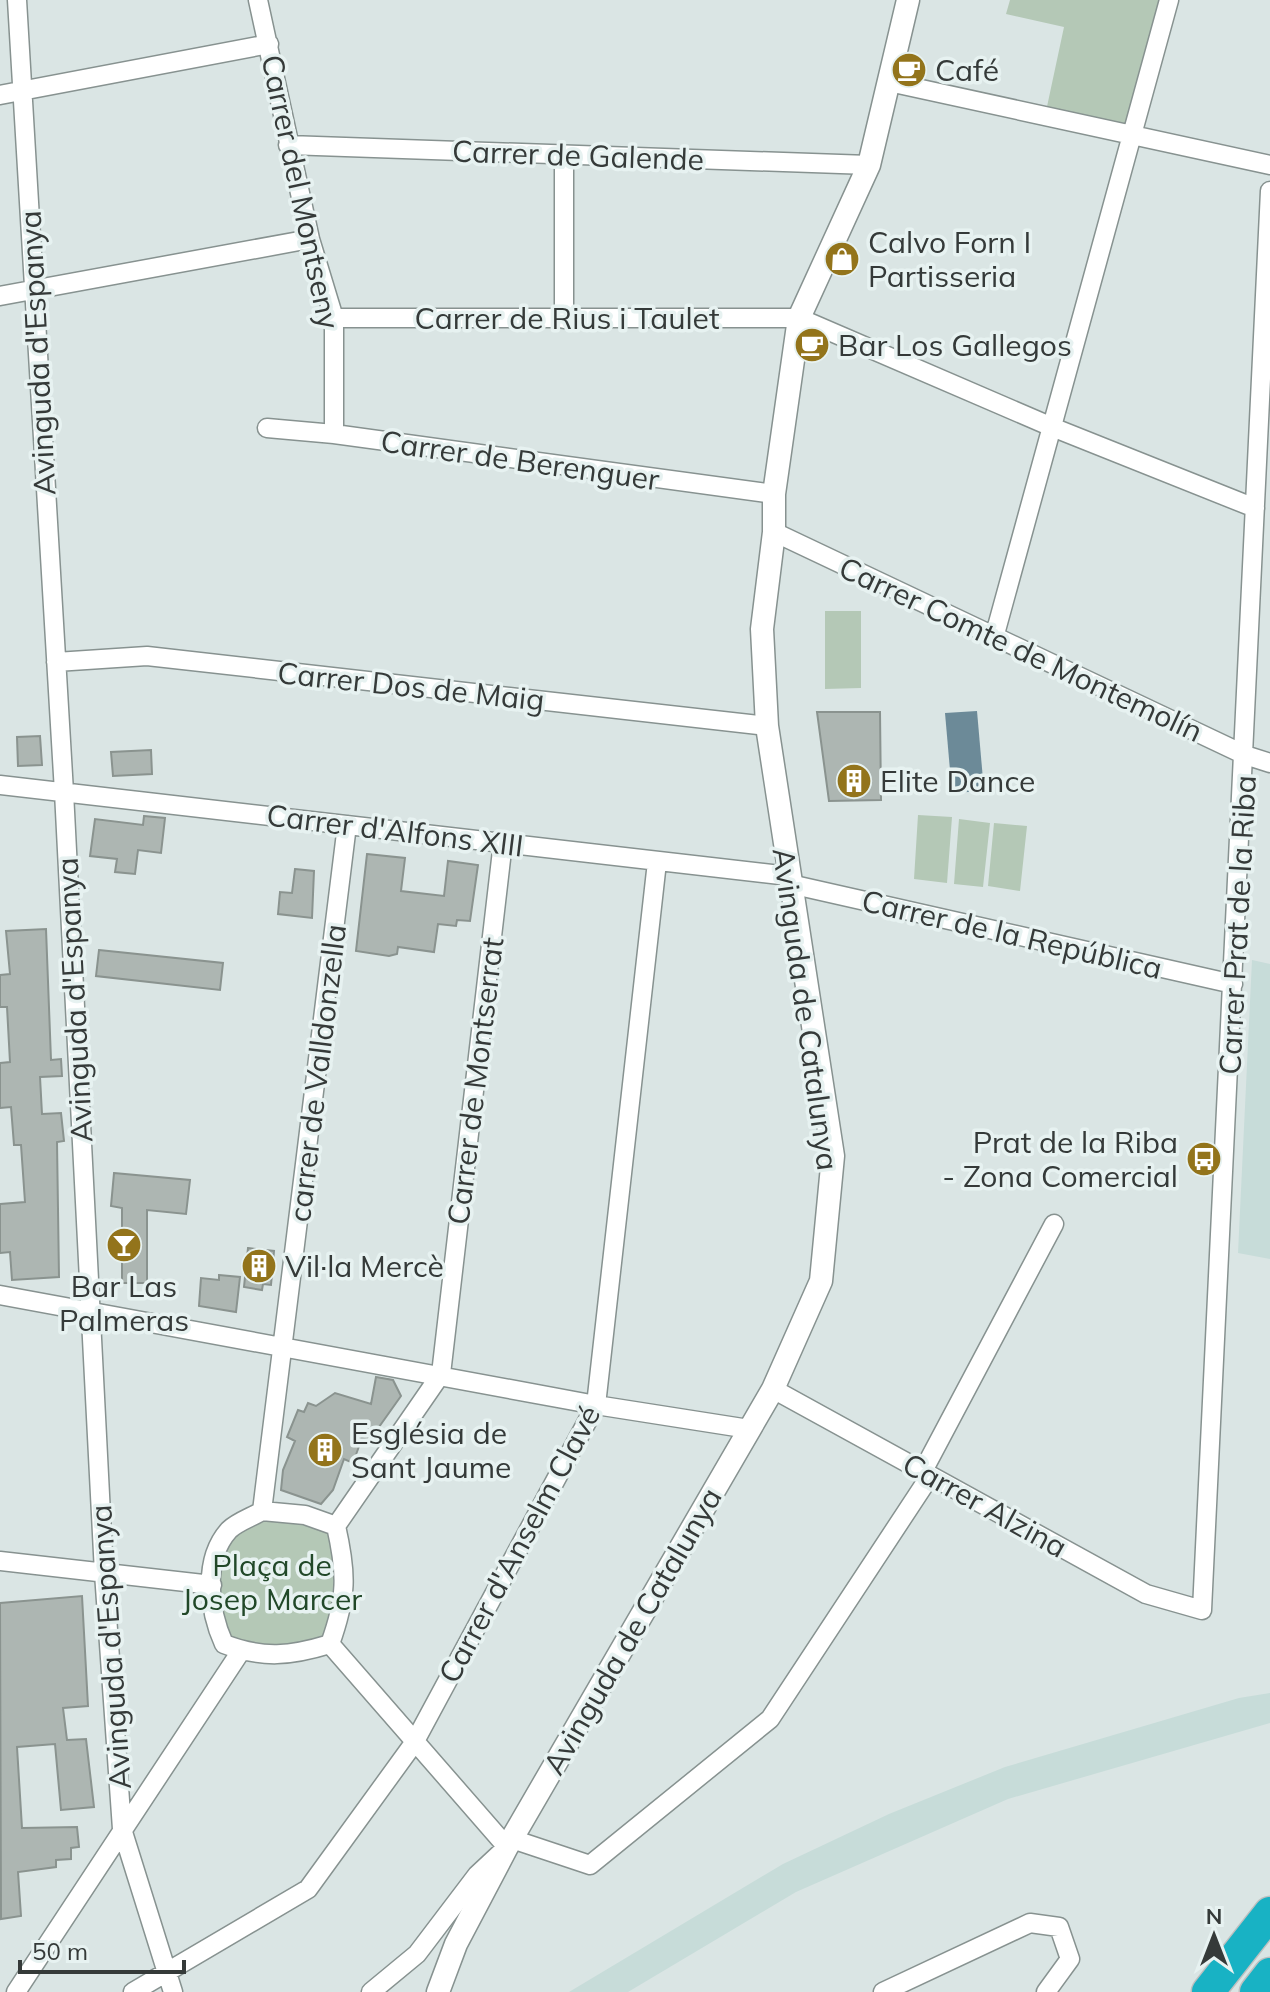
<svg xmlns="http://www.w3.org/2000/svg" width="1270" height="1992" font-family="Mulish,sans-serif">
<style>
.built{fill:#c7dcd9}
.green{fill:#b4c8b6}
.water{fill:#6c8a98}
.building{fill:#adb6b2;stroke:#8a938f;stroke-width:2}
.lines{fill:none;stroke-linecap:round;stroke-linejoin:round}
.minor-casing{stroke:#879290;stroke-width:21}
.tertiary-casing{stroke:#879290;stroke-width:25}
.motorway-casing{stroke:#bec0c0;stroke-width:35}
.minor{stroke:#fff;stroke-width:18}
.tertiary{stroke:#fff;stroke-width:22}
.motorway{stroke:#18b2c4;stroke-width:32}
.labels{text-anchor:middle;dominant-baseline:central;stroke-width:7;stroke-linejoin:round;paint-order:stroke}
.poi-label{font-size:30px;fill:#353a39;stroke:#e7f2f1;text-anchor:start}
.street-label{font-size:30px;fill:#353a39;stroke:#e7f2f1}
.park-label{font-size:30px;fill:#214828;stroke:#e7f2f1}
</style>
<rect width="100%" height="100%" fill="#dae5e4"/>
<path class="built" d="M 1252,960 L 1270,964 L 1270,1259 L 1238,1253 Z
M 1270,1693 L 1270,1723 L 1008,1799 L 796,1892 L 628,1992 L 569,1992 L 783,1864 L 889,1814 L 1005,1767 L 1239,1698 Z"/>
<path class="green" d="M 1010,0 L 1169,0 L 1134,135 L 1045,116 L 1064,27 L 1006,14 Z
M 825,611 L 861,611 L 861,688 L 825,689 Z
M 918,815 L 952,817 L 947,883 L 914,879 Z
M 959,819 L 990,823 L 983,887 L 954,884 Z
M 994,823 L 1027,826 L 1020,891 L 988,886 Z
M 262,1511 L 336,1526 L 330,1644 L 290,1656 L 224,1644 L 212,1585 L 218,1546 Z"/>
<path class="water" d="M 977,711 L 984,791 L 952,793 L 945,713 Z"/>
<path class="building" d="M 817,712 L 880,712 L 881,800 L 829,801 Z
M 40,736 L 42,765 L 18,766 L 17,737 Z
M 151,750 L 152,774 L 113,776 L 111,752 Z
M 144,816 L 165,818 L 161,853 L 138,850 L 135,874 L 115,872 L 117,859 L 90,856 L 95,819 L 143,825 Z
M 367,854 L 405,858 L 401,891 L 444,896 L 448,861 L 478,865 L 470,921 L 457,920 L 456,926 L 438,924 L 434,952 L 398,947 L 397,954 L 389,956 L 356,951 Z
M 295,869 L 314,871 L 312,918 L 278,914 L 280,892 L 292,893 Z
M 46,929 L 51,1060 L 61,1059 L 62,1076 L 40,1077 L 42,1114 L 61,1113 L 64,1141 L 57,1142 L 59,1277 L 12,1280 L 10,1252 L 0,1253 L 0,1204 L 25,1202 L 21,1145 L 14,1145 L 11,1107 L 0,1108 L 0,1063 L 10,1062 L 7,1007 L 0,1007 L 0,975 L 10,974 L 6,931 Z
M 99,950 L 223,963 L 220,990 L 96,976 Z
M 114,1173 L 190,1180 L 186,1214 L 147,1210 L 147,1283 L 122,1283 L 122,1208 L 111,1206 Z
M 248,1248 L 274,1251 L 271,1285 L 263,1284 L 262,1290 L 244,1287 Z
M 219,1275 L 240,1277 L 236,1312 L 199,1306 L 201,1278 L 219,1280 Z
M 376,1377 L 393,1380 L 401,1396 L 369,1441 L 362,1438 L 353,1463 L 344,1459 L 333,1490 L 321,1504 L 281,1490 L 283,1470 L 295,1441 L 287,1437 L 298,1410 L 304,1412 L 308,1403 L 316,1406 L 335,1393 L 371,1404 Z
M 82,1596 L 88,1706 L 63,1708 L 67,1740 L 86,1739 L 94,1807 L 61,1810 L 55,1744 L 17,1747 L 22,1828 L 77,1827 L 79,1847 L 71,1848 L 71,1859 L 56,1860 L 56,1867 L 18,1872 L 21,1916 L 1,1919 L 0,1603 Z"/>
<g class="lines">
<defs>
<path id="minor" d="M 17,0 L 64,792 L 104,1573 L 122,1829 L 173,1992
M 258,0 L 310,239 L 334,318 L 334,434
M 889,82 L 1270,165
M 0,95 L 269,44
M 288,145 L 869,165
M 564,155 L 564,319
M 0,296 L 310,239
M 334,318 L 799,318 L 1052,427 L 1255,508
M 267,428 L 334,434 L 774,494
M 774,532 L 1245,755 L 1270,763
M 995,634 L 1169,0
M 56,662 L 147,656 L 767,726
M 0,785 L 789,876
M 790,884 L 1233,984
M 0,1295 L 596,1405 L 749,1429
M 773,1389 L 1146,1594 L 1202,1610 L 1270,191
M 923,1471 L 1054,1224
M 262,1511 L 347,825
M 262,1511 L 305,1515 L 336,1526 C 347,1574 347,1597 330,1644 C 291,1656 263,1659 224,1644 C 209,1611 202,1560 229,1530 C 237,1522 252,1517 262,1511 Z
M 336,1526 L 441,1374 L 503,842
M 0,1561 L 212,1585
M 330,1644 L 507,1847 L 477,1875 L 417,1954 L 371,1992
M 512,1839 L 590,1865 L 770,1719 L 930,1476
M 16,1992 L 241,1651
M 133,1992 L 308,1889 L 414,1743 L 596,1405 L 657,862
M 883,1992 L 1030,1923 L 1059,1927 L 1070,1959 L 1046,1992"/>
<path id="tertiary" d="M 438,1992 L 456,1944 L 507,1847 L 773,1389 L 821,1281 L 833,1156 L 767,726 L 762,629 L 774,532 L 774,494 L 799,318 L 869,165 L 908,0"/>
<path id="motorway" d="M 1208,1992 L 1270,1913
M 1256,1992 L 1270,1974"/>
</defs>
<use href="#minor" class="minor-casing"/>
<use href="#tertiary" class="tertiary-casing"/>
<use href="#motorway" class="motorway-casing"/>
<use href="#minor" class="minor"/>
<use href="#tertiary" class="tertiary"/>
<use href="#motorway" class="motorway"/>
</g>
<defs>
<symbol id="cafe-disc" viewBox="-11 -11 22 22"><circle r="9.5" fill="#93741b" stroke="#e7f2f1"/><path d="M-5.5-4.5H6V0H3Q3 3.5 0 3.5H-2.5Q-5.5 3.5-5.5 0ZM3-3.2v2h1.7v-2ZM-6 4.5H4V6H-6Z" fill="#fff"/></symbol>
<symbol id="shop-disc" viewBox="-11 -11 22 22"><circle r="9.5" fill="#93741b" stroke="#e7f2f1"/><path d="M-5-2.5h2.3a2.7 3.5 0 0 1 5.4 0H5L5.5 6h-11ZM-1.5-2.5h3a1.5 2.3 0 0 0-3 0Z" fill="#fff"/></symbol>
<symbol id="building-disc" viewBox="-11 -11 22 22"><circle r="9.5" fill="#93741b" stroke="#e7f2f1"/><path d="M-4-6H4V6H1V3H-1V6H-4ZM-2.5-4.3h1.7v1.8h-1.7ZM.8-4.3h1.7v1.8H.8ZM-2.5-1h1.7V.8h-1.7ZM.8-1h1.7V.8H.8Z" fill="#fff"/></symbol>
<symbol id="bus-disc" viewBox="-11 -11 22 22"><circle r="9.5" fill="#93741b" stroke="#e7f2f1"/><path d="M-5-6H5V4H4V6H2V4H-2V6H-4V4H-5ZM-3.5-4V0h7V-4ZM-3.5 1.2v1.5H-2V1.2ZM2 1.2v1.5H3.5V1.2Z" fill="#fff"/></symbol>
<symbol id="bar-disc" viewBox="-11 -11 22 22"><circle r="9.5" fill="#93741b" stroke="#e7f2f1"/><path d="M-6-5H6L.8 .8V4.5H3.5V6h-7V4.5H-.8V.8Z" fill="#fff"/></symbol>
</defs>
<g fill-rule="evenodd">
<use href="#cafe-disc" x="889" y="50" width="40" height="40"/>
<use href="#shop-disc" x="822" y="239" width="40" height="40"/>
<use href="#cafe-disc" x="792" y="325" width="40" height="40"/>
<use href="#building-disc" x="834" y="761" width="40" height="40"/>
<use href="#bus-disc" x="1184" y="1139" width="40" height="40"/>
<use href="#bar-disc" x="104" y="1225" width="40" height="40"/>
<use href="#building-disc" x="239" y="1246" width="40" height="40"/>
<use href="#building-disc" x="305" y="1430" width="40" height="40"/>
</g>
<g class="labels">
<g class="poi-label">
<text x="935" y="70">Café</text>
<text x="868" y="242">Calvo Forn I<tspan x="868" dy="34">Partisseria</tspan></text>
<text x="838" y="345">Bar Los Gallegos</text>
<text x="880" y="781">Elite Dance</text>
<text x="1178" y="1142" text-anchor="end">Prat de la Riba<tspan x="1178" dy="34">- Zona Comercial</tspan></text>
<text x="285" y="1266">Vil·la Mercè</text>
<text x="124" y="1286" text-anchor="middle">Bar Las<tspan x="124" dy="34">Palmeras</tspan></text>
<text x="351" y="1433">Església de<tspan x="351" dy="34">Sant Jaume</tspan></text>
</g>
<g class="street-label">
<text transform="translate(578 155) rotate(2)">Carrer de Galende</text>
<text transform="translate(301 192) rotate(78)">Carrer del Montseny</text>
<text x="567" y="318">Carrer de Rius i Taulet</text>
<text transform="translate(37 353) rotate(-93)">Avinguda d'Espanya</text>
<text transform="translate(520 460) rotate(8)">Carrer de Berenguer</text>
<text transform="translate(1021 649) rotate(25)">Carrer Comte de Montemolín</text>
<text transform="translate(411 686) rotate(6)">Carrer Dos de Maig</text>
<text transform="translate(395 830) rotate(7)">Carrer d'Alfons XIII</text>
<text transform="translate(1237 925) rotate(-87)">Carrer Prat de la Riba</text>
<text transform="translate(1012 934) rotate(13)">Carrer de la República</text>
<text transform="translate(74 1000) rotate(-93)">Avinguda d'Espanya</text>
<text transform="translate(806 1009) rotate(82)">Avinguda de Catalunya</text>
<text transform="translate(317 1073) rotate(-83)">carrer de Valldonzella</text>
<text transform="translate(475 1081) rotate(-83)">Carrer de Montserrat</text>
<text transform="translate(985 1505) rotate(29)">Carrer Alzina</text>
<text transform="translate(519 1544) rotate(-62)">Carrer d'Anselm Clavé</text>
<text transform="translate(632 1631) rotate(-60)">Avinguda de Catalunya</text>
<text transform="translate(110 1647) rotate(-94)">Avinguda d'Espanya</text>
</g>
<g class="park-label">
<text x="272" y="1565">Plaça de<tspan x="272" dy="34">Josep Marcer</tspan></text>
</g>
</g>
<g transform="translate(1214 1936)" stroke="#e7f2f1" stroke-width="6" paint-order="stroke">
<path d="M0-6L14 30L0 20L-14 30Z" fill="#353a39"/>
<text y="-12" font-size="22" font-weight="bold" text-anchor="middle" fill="#353a39">N</text>
</g>
<path d="M20 1960v12h164v-12" fill="none" stroke="#353a39" stroke-width="4"/>
<text x="32" y="1960" font-size="24" fill="#353a39" stroke="#e7f2f1" stroke-width="6" paint-order="stroke">50 m</text>
</svg>
